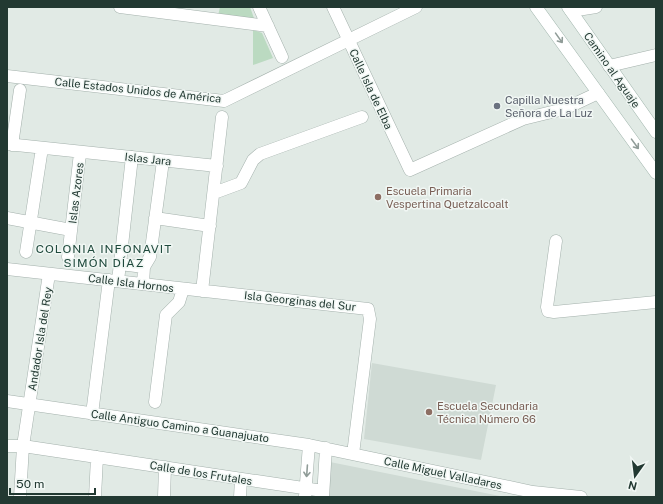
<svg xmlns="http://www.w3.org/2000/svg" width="663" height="504" font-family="'Public Sans',sans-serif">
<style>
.built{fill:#cfdad4}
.green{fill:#bbdac1}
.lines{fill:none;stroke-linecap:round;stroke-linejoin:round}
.minor-casing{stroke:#a4b1ac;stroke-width:13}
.secondary-casing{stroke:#a0b5ac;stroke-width:13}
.minor{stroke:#fff;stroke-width:12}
.secondary{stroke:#fff;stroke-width:12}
.oneway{stroke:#909c98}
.worship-dot{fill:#6b7280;stroke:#f1f7f4;stroke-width:1.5}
.education-dot{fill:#8d6e63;stroke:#f1f7f4;stroke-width:1.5}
.labels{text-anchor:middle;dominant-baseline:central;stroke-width:3;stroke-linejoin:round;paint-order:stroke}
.street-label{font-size:11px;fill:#223932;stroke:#f1f7f4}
.worship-label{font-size:11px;fill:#5b616d;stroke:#f1f7f4;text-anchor:start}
.education-label{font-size:11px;fill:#785e54;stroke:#f1f7f4;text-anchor:start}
.neighbourhood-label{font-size:12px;letter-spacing:1px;fill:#204a3d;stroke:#f1f7f4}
</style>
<rect width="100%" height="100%" fill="#e1eae5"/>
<path class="built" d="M 372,363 L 496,385 L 481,460 L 364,439 Z
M 330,462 L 505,497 L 328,497 Z"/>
<path class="green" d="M 220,7 L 250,7 L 255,21 L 218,16 Z
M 253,30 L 262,33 L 273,58 L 253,65 Z"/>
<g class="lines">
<defs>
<path id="minor" d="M 120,7 L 268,26
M 259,7 L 282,57
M 333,7 L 410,170 L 523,119 L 564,109 L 598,93
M 571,11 L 596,7
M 609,66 L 656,55
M 7,76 L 224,101 L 416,7
M 7,144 L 217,166
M 12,145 L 20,90
M 214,193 L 241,183 L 253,160 L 260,154 L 362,117
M 7,218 L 71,230
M 155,218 L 210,226
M 556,241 L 547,307 L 548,311 L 554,312 L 656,302
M 26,252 L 42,148
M 68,257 L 80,153
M 120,264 L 144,267
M 7,269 L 368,309 L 370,319 L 353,454
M 118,281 L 132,157
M 143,284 L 144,267 L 150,257 L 163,161
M 202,291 L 222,117
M 7,401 L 309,445 L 533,492 L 581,497
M 155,402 L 166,315 L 179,302 L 183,289
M 92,414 L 109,280
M 7,446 L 23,446 L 323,491
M 305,496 L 309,445
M 20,497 L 23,446 L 49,274
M 95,497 L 97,457
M 164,497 L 165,467
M 240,497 L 241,479
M 323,497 L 326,448"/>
<path id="secondary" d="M 536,7 L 656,173
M 568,7 L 656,132"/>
</defs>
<use href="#minor" class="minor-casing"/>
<use href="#secondary" class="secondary-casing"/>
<use href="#minor" class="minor"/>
<use href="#secondary" class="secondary"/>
</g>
<defs><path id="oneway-shaft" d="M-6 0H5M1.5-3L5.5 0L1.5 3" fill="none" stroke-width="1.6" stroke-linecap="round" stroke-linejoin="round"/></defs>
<g class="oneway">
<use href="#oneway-shaft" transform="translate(559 38) rotate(55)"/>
<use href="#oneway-shaft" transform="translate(635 144) rotate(54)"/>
<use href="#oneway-shaft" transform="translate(307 471) rotate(94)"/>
</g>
<circle class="worship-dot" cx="497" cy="106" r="4"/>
<g class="education-dot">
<circle cx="378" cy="197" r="4"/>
<circle cx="429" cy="412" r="4"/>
</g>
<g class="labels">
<g class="street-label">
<text transform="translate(612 70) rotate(55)">Camino al Aguaje</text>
<text transform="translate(371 89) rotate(65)">Calle Isla de Elba</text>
<text transform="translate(138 90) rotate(6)">Calle Estados Unidos de América</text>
<text transform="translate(148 159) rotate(6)">Islas Jara</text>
<text transform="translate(76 193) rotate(-83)">Islas Azores</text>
<text transform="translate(131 283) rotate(7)">Calle Isla Hornos</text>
<text transform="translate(300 301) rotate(6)">Isla Georginas del Sur</text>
<text transform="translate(40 339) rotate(-81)">Andador Isla del Rey</text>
<text transform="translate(180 426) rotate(8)">Calle Antiguo Camino a Guanajuato</text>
<text transform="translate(201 473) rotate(9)">Calle de los Frutales</text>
<text transform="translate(443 473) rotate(12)">Calle Miguel Valladares</text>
</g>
<g class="worship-label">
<text x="505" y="100">Capilla Nuestra<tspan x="505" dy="13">Señora de La Luz</tspan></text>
</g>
<g class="education-label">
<text x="386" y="191">Escuela Primaria<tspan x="386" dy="13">Vespertina Quetzalcoalt</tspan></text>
<text x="437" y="406">Escuela Secundaria<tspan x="437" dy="13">Técnica Número 66</tspan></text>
</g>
<g class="neighbourhood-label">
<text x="104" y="249">COLONIA INFONAVIT<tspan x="104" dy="14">SIMÓN DÍAZ</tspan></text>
</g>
</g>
<rect width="663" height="504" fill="none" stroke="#223932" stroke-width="16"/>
<g transform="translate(635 476) rotate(194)" stroke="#f1f7f4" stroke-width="3" paint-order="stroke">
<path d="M0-3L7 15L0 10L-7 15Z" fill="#223932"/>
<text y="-6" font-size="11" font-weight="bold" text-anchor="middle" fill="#223932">N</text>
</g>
<path d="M10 488v6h85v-6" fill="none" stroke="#223932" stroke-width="2"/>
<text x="16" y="488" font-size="12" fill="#223932" stroke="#f1f7f4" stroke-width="3" paint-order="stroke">50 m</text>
</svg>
